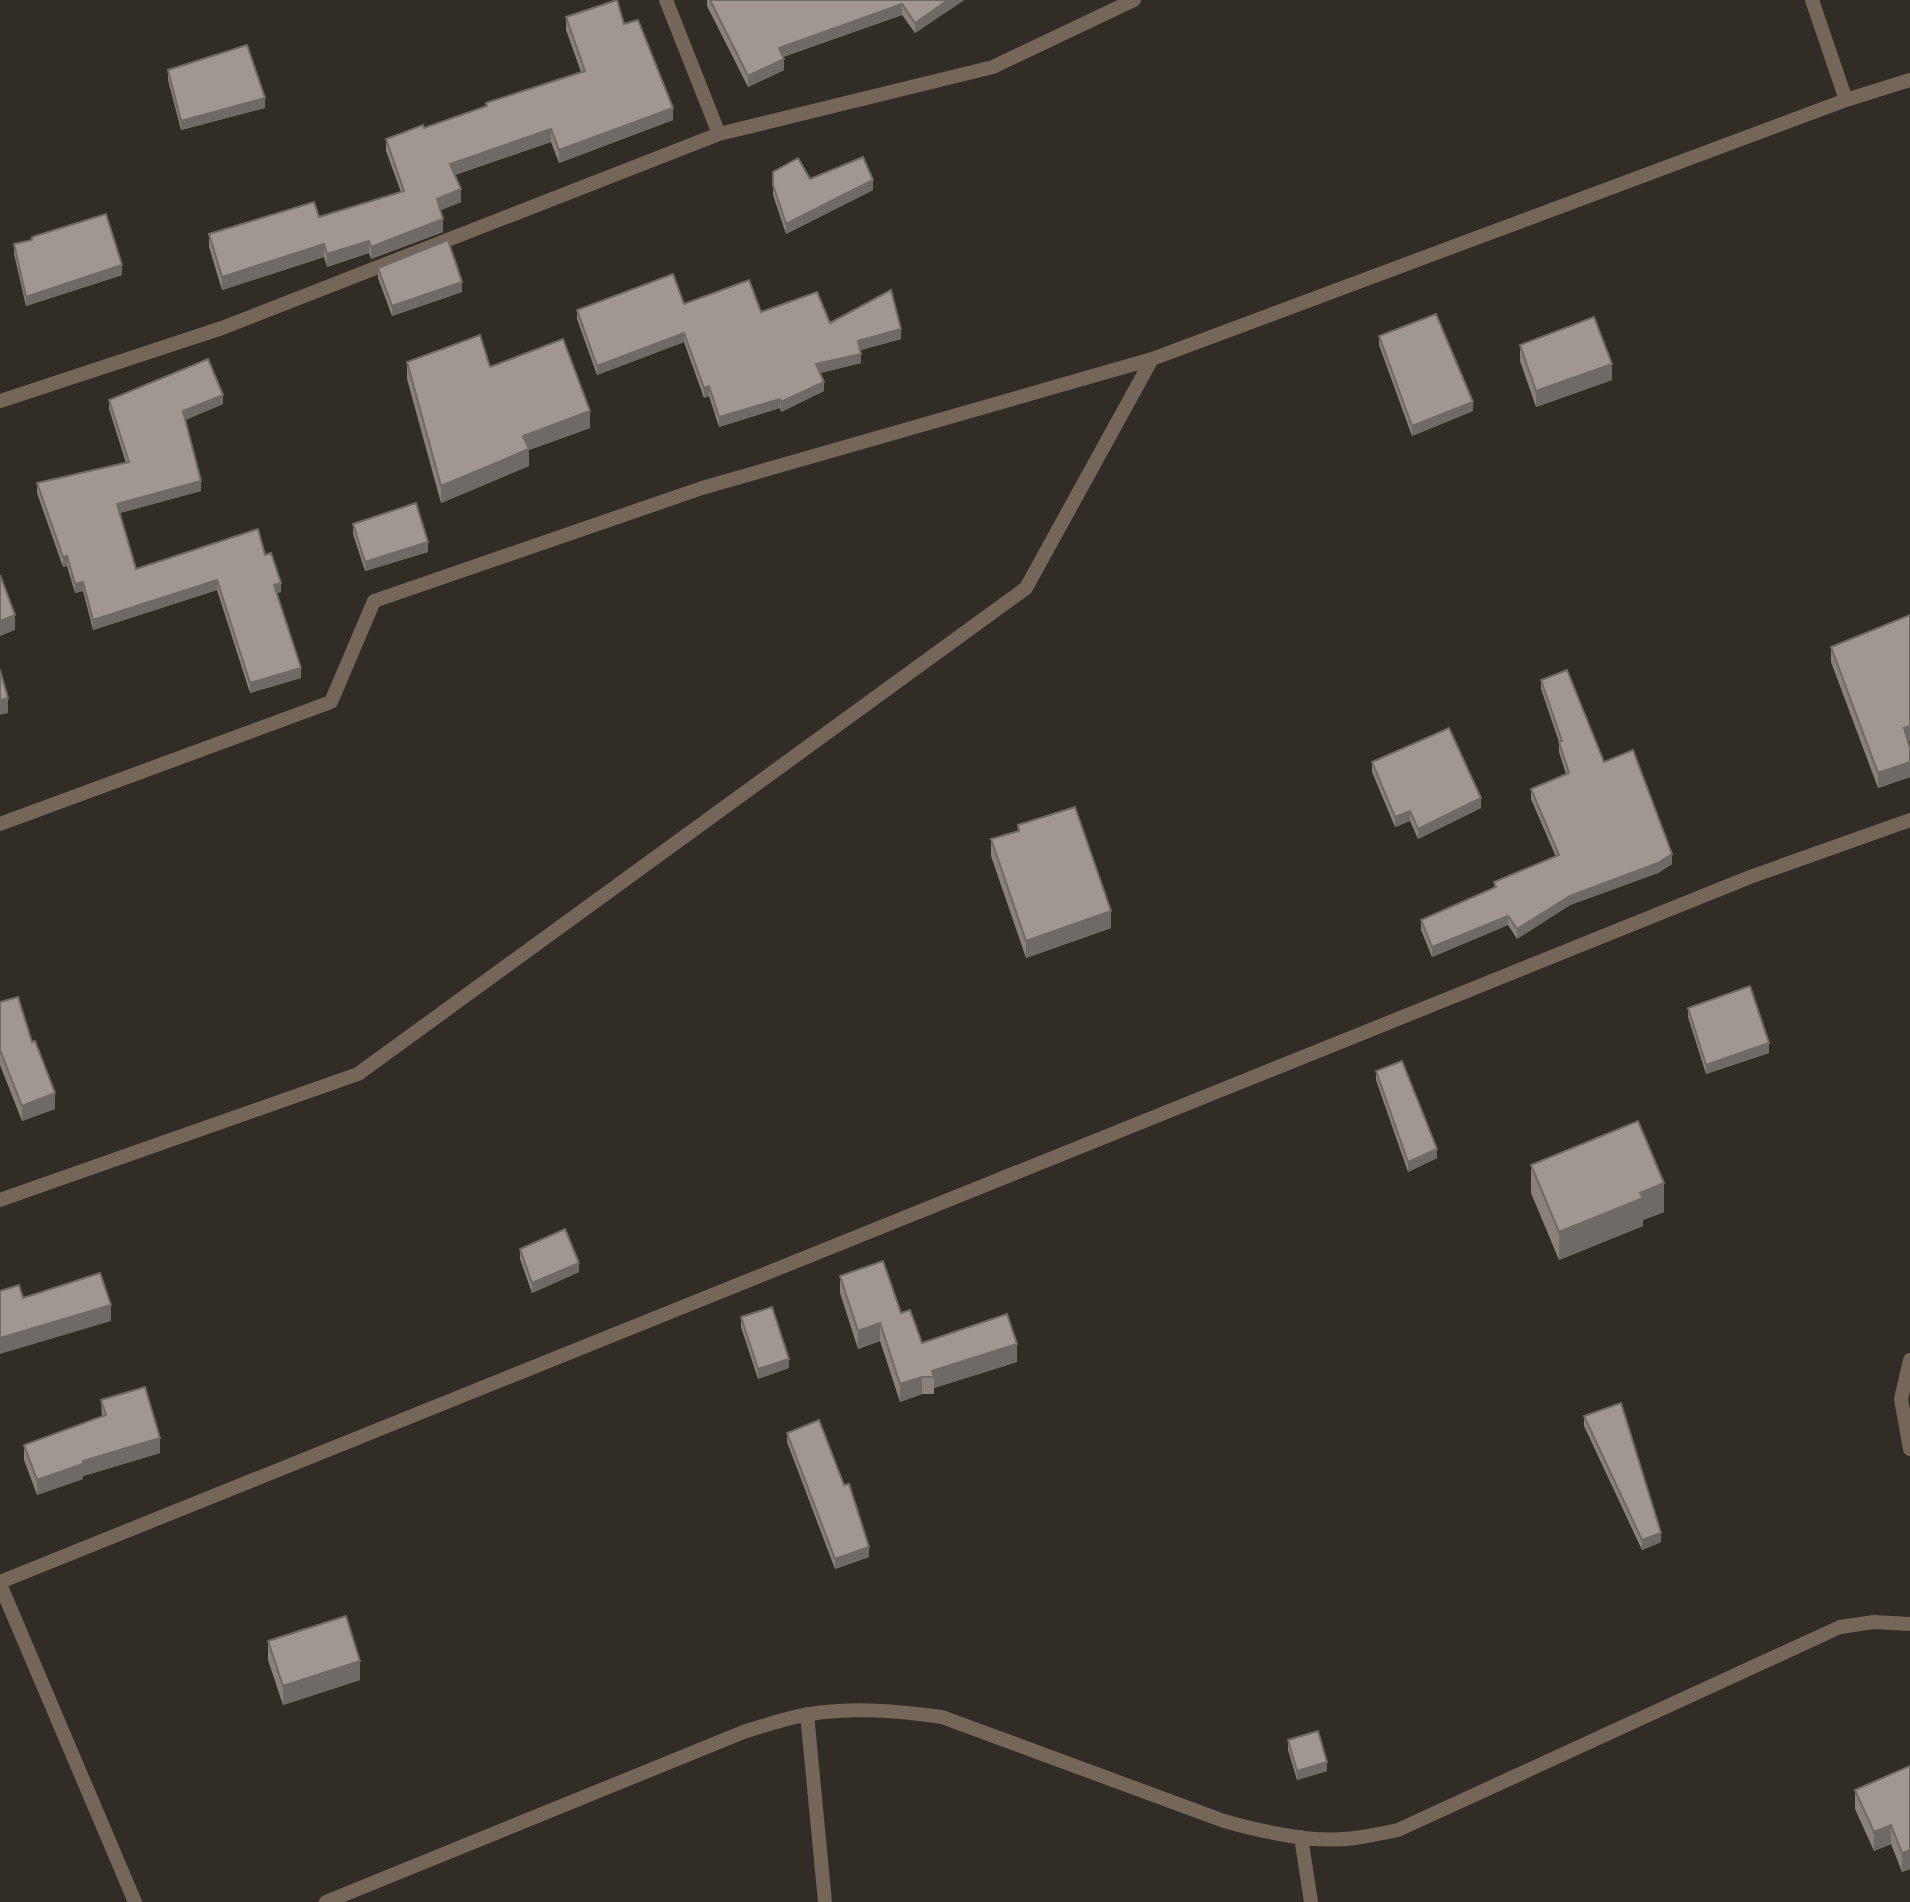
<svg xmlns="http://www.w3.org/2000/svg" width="1910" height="1902" font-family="'Golos Text',sans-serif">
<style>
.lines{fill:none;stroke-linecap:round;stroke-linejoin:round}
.minor{stroke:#746658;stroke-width:14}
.wall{fill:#89827c}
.shaded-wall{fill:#6f6a65}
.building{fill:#9f9790;stroke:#6f6a65;stroke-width:2}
</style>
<rect width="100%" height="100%" fill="#322c26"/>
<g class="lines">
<path class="minor" d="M 666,0 L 719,134
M 1812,0 L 1846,100
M 0,401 L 222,328 L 719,134 L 993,67 L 1134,0
M 0,824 L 331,702 L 374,601 L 702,488 L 1152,359 L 1846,100 L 1910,80
M 0,1200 L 358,1074 L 1026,588 L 1152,359
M 1910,1360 L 1901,1399 L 1910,1449
M 0,1582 L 1750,877 L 1910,820
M 0,1584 L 135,1902
M 807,1714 L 825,1902
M 1301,1837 L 1311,1902
M 326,1902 L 746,1731 C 767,1725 789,1717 810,1714 C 855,1707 898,1711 942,1717 L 1224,1821 C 1263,1832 1314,1844 1355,1838 C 1369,1836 1384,1833 1398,1830 L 1840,1627 L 1874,1622 L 1910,1624"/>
</g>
<path class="wall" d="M 707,0 L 964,0 L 915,33 L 902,15 L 783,57 L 784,70 L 748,87 L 707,6 Z
M 566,17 L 624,24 L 673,120 L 559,163 L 551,142 L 455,175 L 461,202 L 440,210 L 443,232 L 371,259 L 369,253 L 327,267 L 324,257 L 222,290 L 209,247 L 209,234 L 319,217 L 401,192 L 386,151 L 386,139 L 424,128 L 486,106 L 486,103 L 581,72 L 566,30 Z
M 168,70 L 265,108 L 181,130 L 168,80 Z
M 773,172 L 810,179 L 873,190 L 786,234 L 773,195 Z
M 32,237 L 122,275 L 26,306 L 14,254 L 14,244 L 32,240 Z
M 378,268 L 462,292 L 392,316 L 378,278 Z
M 684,304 L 830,323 L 901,339 L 860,350 L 861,363 L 820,373 L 824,391 L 781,412 L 780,408 L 719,427 L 709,396 L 704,398 L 684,342 L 597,375 L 577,319 L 577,310 Z
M 1379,336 L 1473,411 L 1412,436 L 1379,345 Z
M 1520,345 L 1612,380 L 1536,407 L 1520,361 Z
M 407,362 L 490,367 L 590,428 L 529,450 L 529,466 L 441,503 L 407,379 Z
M 109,400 L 223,404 L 185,420 L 201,491 L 119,513 L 136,569 L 265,555 L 281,592 L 277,593 L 301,678 L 250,693 L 217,590 L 93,630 L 83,591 L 75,593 L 67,566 L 63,567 L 37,493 L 37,483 L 126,463 L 109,409 Z
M 353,524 L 428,552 L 365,571 L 353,534 Z
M 1910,615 L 1910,741 L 1908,742 L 1910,748 L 1910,777 L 1878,788 L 1831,662 L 1831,647 Z
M 1541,680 L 1604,762 L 1672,864 L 1658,873 L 1570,905 L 1517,939 L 1508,925 L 1432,957 L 1421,930 L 1421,920 L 1494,888 L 1494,882 L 1556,857 L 1531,799 L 1531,789 L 1566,774 L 1559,752 L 1559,742 L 1541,689 Z
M 1372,762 L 1481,808 L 1418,839 L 1410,821 L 1395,827 L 1372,772 Z
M 1018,825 L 1111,928 L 1026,958 L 991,856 L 991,839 L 1018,832 Z
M 0,1002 L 32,1042 L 55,1109 L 22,1121 L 0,1065 Z
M 1688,1008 L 1769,1053 L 1706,1074 L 1688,1017 Z
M 1376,1071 L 1437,1158 L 1408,1172 L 1376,1080 Z
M 1531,1165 L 1664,1212 L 1643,1220 L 1643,1226 L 1559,1260 L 1531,1193 Z
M 520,1249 L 579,1272 L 532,1293 L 520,1259 Z
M 840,1276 L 901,1313 L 922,1343 L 1017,1362 L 934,1388 L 934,1394 L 922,1394 L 900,1402 L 880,1341 L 858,1349 L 840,1293 Z
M 741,1317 L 789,1368 L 758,1379 L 741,1327 Z
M 101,1400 L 160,1453 L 83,1476 L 83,1479 L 37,1495 L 24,1460 L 24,1445 L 102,1417 Z
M 1584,1416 L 1661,1542 L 1642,1550 L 1584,1426 Z
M 787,1433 L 869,1557 L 835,1569 L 787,1442 Z
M 268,1641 L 360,1680 L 283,1705 L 268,1660 Z
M 1288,1740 L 1327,1771 L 1297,1780 L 1288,1750 Z
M 1910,1766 L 1910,1869 L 1902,1872 L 1891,1844 L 1874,1851 L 1855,1809 L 1855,1790 Z"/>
<path class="shaded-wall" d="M 948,0 L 964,0 L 915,33 L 915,23 Z
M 902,4 L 902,15 L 779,58 L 779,48 Z
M 784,59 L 784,70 L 748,87 L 748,76 Z
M 265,98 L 265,108 L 181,130 L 181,121 Z
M 673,108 L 673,120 L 559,163 L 559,150 Z
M 551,129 L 551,142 L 450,176 L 450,164 Z
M 873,180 L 873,190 L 786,234 L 786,224 Z
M 461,189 L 461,202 L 437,212 L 437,199 Z
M 443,219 L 443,232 L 371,259 L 371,247 Z
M 369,241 L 369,253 L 327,267 L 327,254 Z
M 324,244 L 324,257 L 222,290 L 222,277 Z
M 122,265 L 122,275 L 26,306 L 26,297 Z
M 462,282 L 462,292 L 392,316 L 392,306 Z
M 901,329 L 901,339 L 858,351 L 858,341 Z
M 684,333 L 684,342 L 597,375 L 597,366 Z
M 861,354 L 861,363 L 816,374 L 816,364 Z
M 1612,364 L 1612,380 L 1536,407 L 1536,391 Z
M 824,382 L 824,391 L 781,412 L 781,402 Z
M 709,386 L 709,396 L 704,398 L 704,388 Z
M 223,395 L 223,404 L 183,421 L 183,411 Z
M 780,399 L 780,408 L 719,427 L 719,417 Z
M 1473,402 L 1473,411 L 1412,436 L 1412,426 Z
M 590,411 L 590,428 L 529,450 L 529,466 L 441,503 L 441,486 L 523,436 Z
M 201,481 L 201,491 L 117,514 L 117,504 Z
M 428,542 L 428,552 L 365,571 L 365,562 Z
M 67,556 L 67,566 L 63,567 L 63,557 Z
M 217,580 L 217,590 L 93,630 L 93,620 Z
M 83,582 L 83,591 L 75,593 L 75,584 Z
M 281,583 L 281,592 L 274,594 L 274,585 Z
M 15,615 L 15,630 L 0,636 L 0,621 Z
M 301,668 L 301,678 L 250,693 L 250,683 Z
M 8,698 L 8,713 L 0,715 L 0,700 Z
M 1910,726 L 1910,741 L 1904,743 L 1904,728 Z
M 1910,762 L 1910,777 L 1878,788 L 1878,773 Z
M 1481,798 L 1481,808 L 1418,839 L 1418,829 Z
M 1410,811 L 1410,821 L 1395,827 L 1395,817 Z
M 1672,854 L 1672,864 L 1658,873 L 1570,905 L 1517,939 L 1517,929 L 1570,896 Z
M 1111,911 L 1111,928 L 1026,958 L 1026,941 Z
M 1508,916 L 1508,925 L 1432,957 L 1432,947 Z
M 1769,1043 L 1769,1053 L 1706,1074 L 1706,1065 Z
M 55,1093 L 55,1109 L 22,1121 L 22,1106 Z
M 1437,1149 L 1437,1158 L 1408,1172 L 1408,1162 Z
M 1664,1183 L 1664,1212 L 1643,1220 L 1643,1226 L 1559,1260 L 1559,1232 L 1640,1193 Z
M 579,1263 L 579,1272 L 532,1293 L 532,1283 Z
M 111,1305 L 111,1321 L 0,1354 L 0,1338 Z
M 880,1323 L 880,1341 L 858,1349 L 858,1331 Z
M 1017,1344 L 1017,1362 L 934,1388 L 934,1377 L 932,1371 Z
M 789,1359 L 789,1368 L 758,1379 L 758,1369 Z
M 922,1377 L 922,1394 L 900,1402 L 900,1384 Z
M 160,1438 L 160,1453 L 83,1476 L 83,1479 L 37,1495 L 37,1480 L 83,1461 Z
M 1661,1533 L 1661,1542 L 1642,1550 L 1642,1540 Z
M 869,1547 L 869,1557 L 835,1569 L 835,1559 Z
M 360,1661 L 360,1680 L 283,1705 L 283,1686 Z
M 1327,1762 L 1327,1771 L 1297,1780 L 1297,1771 Z
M 1891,1825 L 1891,1844 L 1874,1851 L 1874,1832 Z
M 1910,1850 L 1910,1869 L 1902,1872 L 1902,1853 Z"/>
<path class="building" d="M 617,0 L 624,24 L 638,20 L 673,108 L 559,150 L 551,129 L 450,164 L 461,189 L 437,199 L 443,219 L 371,247 L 369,241 L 327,254 L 324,244 L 222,277 L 209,234 L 314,202 L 319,217 L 404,191 L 386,139 L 423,125 L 424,128 L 487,106 L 486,103 L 585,71 L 566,17 Z
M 710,0 L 948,0 L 915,23 L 902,4 L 779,48 L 784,59 L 748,76 Z
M 247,45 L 265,98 L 181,121 L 168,70 Z
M 863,157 L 873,180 L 786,224 L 773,185 L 773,172 L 798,158 L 810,179 Z
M 106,214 L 122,265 L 26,297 L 14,244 L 32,240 L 32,237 Z
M 448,240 L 462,282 L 392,306 L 378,268 Z
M 673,274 L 684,304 L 749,280 L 761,312 L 817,292 L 830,323 L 891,290 L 901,329 L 858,341 L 861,354 L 816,364 L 824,382 L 781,402 L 780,399 L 719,417 L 709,386 L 704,388 L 684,333 L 597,366 L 577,310 Z
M 1436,314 L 1473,402 L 1412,426 L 1379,336 Z
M 1594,317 L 1612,364 L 1536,391 L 1520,345 Z
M 480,335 L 490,367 L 563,339 L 590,411 L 523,436 L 529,449 L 441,486 L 407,362 Z
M 208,359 L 223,395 L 183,411 L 201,481 L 117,504 L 136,569 L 258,529 L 265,555 L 271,553 L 281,583 L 274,585 L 301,668 L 250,683 L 217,580 L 93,620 L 83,582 L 75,584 L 67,556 L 63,557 L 37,483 L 129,462 L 109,400 Z
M 416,503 L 428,542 L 365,562 L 353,524 Z
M 0,575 L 15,615 L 0,621 Z
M 1910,615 L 1910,726 L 1904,728 L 1910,748 L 1910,762 L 1878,773 L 1831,647 Z
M 0,670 L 8,698 L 0,700 Z
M 1567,670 L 1604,762 L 1633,750 L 1672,854 L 1658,863 L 1570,896 L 1517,929 L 1508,916 L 1432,947 L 1421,920 L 1496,887 L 1494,882 L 1559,855 L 1531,789 L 1569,773 L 1559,742 L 1562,741 L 1541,680 Z
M 1449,728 L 1481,798 L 1418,829 L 1410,811 L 1395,817 L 1372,762 Z
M 1075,807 L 1111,911 L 1026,941 L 991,839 L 1019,831 L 1018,825 Z
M 1750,986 L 1769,1043 L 1706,1065 L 1688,1008 Z
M 18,997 L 32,1042 L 35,1041 L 55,1093 L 22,1106 L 0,1050 L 0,1002 Z
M 1402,1061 L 1437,1149 L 1408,1162 L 1376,1071 Z
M 1638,1121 L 1664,1183 L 1640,1193 L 1643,1198 L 1559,1232 L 1531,1165 Z
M 565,1229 L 579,1263 L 532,1283 L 520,1249 Z
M 883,1261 L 901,1313 L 910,1310 L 922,1343 L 1007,1314 L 1017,1344 L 932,1371 L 934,1377 L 922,1377 L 900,1384 L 880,1323 L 858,1331 L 840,1276 Z
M 100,1273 L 111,1305 L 0,1338 L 0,1291 L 19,1285 L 23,1298 Z
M 772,1307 L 789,1359 L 758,1369 L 741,1317 Z
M 145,1387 L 160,1438 L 83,1461 L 83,1464 L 37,1480 L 24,1445 L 106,1415 L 101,1400 Z
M 1621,1403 L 1661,1533 L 1642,1540 L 1584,1416 Z
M 819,1420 L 844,1485 L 849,1484 L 869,1547 L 835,1559 L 787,1433 Z
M 346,1616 L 360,1661 L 283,1686 L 268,1641 Z
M 1318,1731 L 1327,1762 L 1297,1771 L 1288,1740 Z
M 1910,1766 L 1910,1850 L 1902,1853 L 1891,1825 L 1874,1832 L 1855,1790 Z"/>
</svg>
